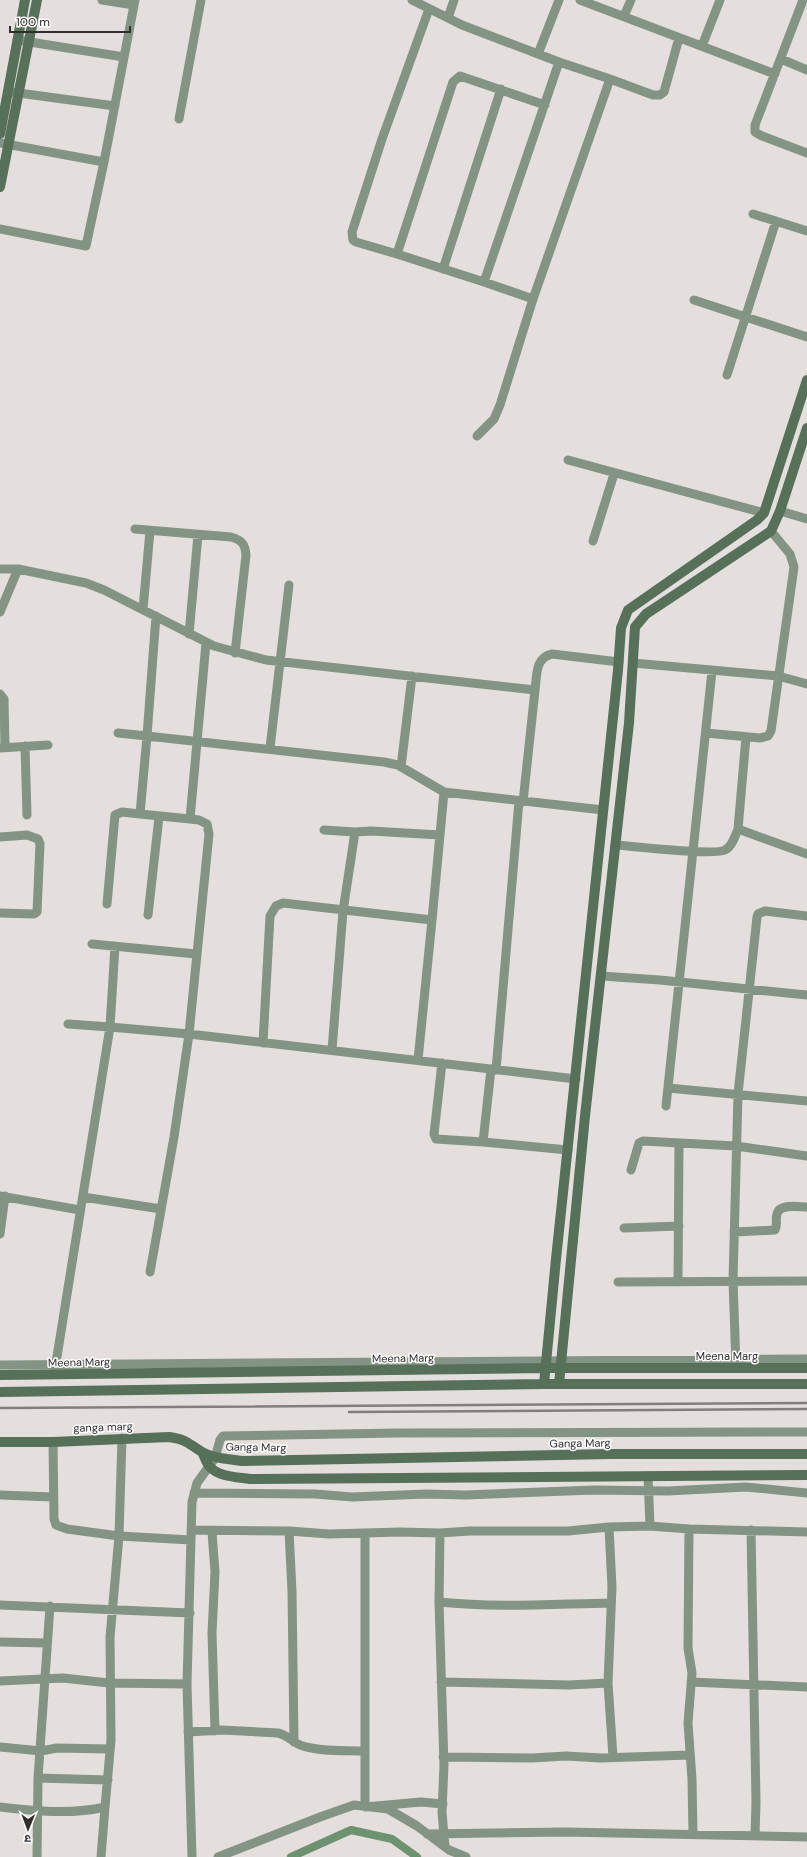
<svg xmlns="http://www.w3.org/2000/svg" width="807" height="1857" font-family="'DM Sans','Noto Sans Devanagari',sans-serif">
<style>
.lines{fill:none;stroke-linecap:round;stroke-linejoin:round}
.canal{stroke:#6c9270;stroke-width:8}
.street{stroke:#839485;stroke-width:9}
.secondary{stroke:#57705a;stroke-width:10}
.rail{stroke:#837e7e;stroke-width:2.5}
.labels{text-anchor:middle;dominant-baseline:central;stroke-width:3;stroke-linejoin:round;paint-order:stroke}
.street-label{font-size:11px;fill:#302d2d;stroke:#fff}
</style>
<rect width="100%" height="100%" fill="#e4dedd"/>
<g class="lines">
<path class="canal" d="M 291,1857 L 351,1830 L 392,1839 L 417,1857"/>
<path class="street" d="M 102,0 L 134,5
M 412,0 L 462,25 L 559,62
M 580,0 L 775,74
M 803,0 L 755,125 L 755,132 L 762,136 L 807,153
M 624,16 L 631,0
M 448,18 L 454,0
M 17,40 L 124,57
M 702,46 L 720,0
M 538,54 L 559,0
M 781,59 L 807,70
M 610,79 L 559,62 L 484,282 L 533,299 L 610,79 L 653,95 L 660,95 L 664,92 L 679,38
M 11,92 L 115,106
M 179,119 L 201,0
M 0,143 L 104,162
M 753,214 L 807,231
M 0,229 L 86,246 L 104,162 L 135,0
M 397,254 L 356,242 L 353,240 L 352,232 L 382,139 L 429,9
M 443,269 L 501,89
M 484,282 L 397,254 L 453,82 L 460,76 L 545,105
M 694,300 L 807,337
M 727,375 L 776,221
M 477,436 L 494,419 L 500,405 L 533,299
M 568,460 L 764,513
M 780,511 L 807,519
M 135,529 L 231,537 C 242,540 245,544 246,555 L 235,653
M 593,541 L 614,474
M 0,569 L 18,569 L 86,583 L 104,590 L 214,646 L 266,660 L 535,690 C 537,675 535,658 552,654 L 619,662
M 143,609 L 150,531
M 0,612 L 18,569
M 156,616 L 147,736 L 384,762 L 398,765 L 444,792 L 603,810
M 189,634 L 198,535
M 633,663 L 778,676 L 807,684
M 0,694 L 4,699 L 5,747
M 118,733 L 147,736 L 140,814 L 190,819
M 706,733 L 760,738 L 768,736 L 771,731 L 794,567 L 790,554 L 771,531
M 746,737 L 738,829 L 807,854
M 25,746 L 27,815
M 0,748 L 48,745
M 270,748 L 289,585
M 401,767 L 412,676
M 523,802 L 535,690
M 324,830 L 355,832
M 0,837 L 27,835 L 38,839 L 40,844 L 37,912 L 34,914 L 0,913
M 615,845 C 633,846 715,856 725,850 C 732,847 735,836 738,829
M 107,904 L 115,815 L 122,812 L 140,814
M 148,915 L 159,817
M 432,920 L 444,792
M 92,944 L 196,954
M 115,946 L 110,1027 L 189,1034 L 209,834 L 207,824 L 199,820 L 190,819 L 206,643
M 601,976 L 660,980 L 807,995
M 263,1043 L 270,916 L 276,906 L 283,903 L 432,920 L 418,1060
M 332,1050 L 343,911 L 355,832 L 371,831 L 440,835
M 442,1063 L 434,1134 L 436,1139 L 483,1142
M 491,1069 L 483,1142 L 568,1150
M 496,1070 L 519,801
M 668,1088 L 807,1101
M 666,1106 L 712,671
M 631,1170 L 639,1143 L 643,1141 L 736,1146 L 807,1156
M 0,1196 L 80,1210
M 83,1197 L 161,1209
M 624,1228 L 679,1226
M 734,1232 L 775,1230 C 778,1224 775,1220 777,1214 C 779,1203 799,1207 807,1207
M 0,1234 L 5,1196
M 150,1272 L 174,1137 L 189,1034 L 576,1079
M 618,1282 L 807,1281
M 678,1282 L 679,1144
M 0,1365 L 807,1359
M 736,1365 L 733,1281 L 738,1094 L 757,917 L 758,914 L 765,911 L 807,916
M 55,1369 L 110,1027 L 68,1024
M 53,1442 L 54,1519 L 56,1525 L 67,1529 L 119,1536 L 191,1540
M 648,1476 L 650,1526
M 194,1493 L 315,1494 L 352,1497 L 426,1494 L 466,1495 L 594,1490 L 668,1491 L 746,1487 L 807,1493
M 0,1495 L 53,1497
M 609,1527 L 612,1587 L 608,1683 L 613,1757
M 689,1529 L 688,1648 L 692,1673 L 688,1723 L 692,1779 L 693,1834
M 192,1530 L 289,1531 L 329,1534 L 400,1532 L 440,1533 L 470,1531 L 568,1531 L 609,1527 L 650,1526 L 689,1529 L 807,1532
M 751,1530 L 756,1802 L 755,1836
M 289,1531 L 292,1591 L 294,1742
M 212,1532 L 215,1572 L 212,1633 L 215,1731
M 440,1533 L 439,1602 L 444,1765 L 442,1812 L 445,1847
M 365,1534 L 365,1807 L 421,1802 L 443,1804
M 439,1602 C 497,1608 553,1604 611,1603
M 0,1605 L 190,1613
M 0,1642 L 47,1643
M 0,1681 L 63,1678 L 109,1683 L 187,1684
M 441,1682 L 569,1685 L 608,1683
M 691,1682 L 807,1687
M 188,1732 L 222,1730 L 278,1733 C 288,1735 293,1743 303,1746 C 322,1752 345,1750 365,1751
M 0,1747 L 41,1751 L 57,1748 L 110,1749
M 443,1757 L 532,1758 L 566,1756 L 601,1758 L 690,1755
M 38,1778 L 108,1780
M 0,1807 C 34,1811 71,1815 105,1807 L 111,1740 L 110,1637 L 119,1536 L 122,1438
M 427,1834 L 565,1832 L 807,1837
M 37,1857 L 38,1778 L 50,1606
M 101,1857 L 105,1807
M 192,1857 L 187,1684 L 192,1502 L 197,1483 L 215,1458 L 220,1440 L 223,1436 L 398,1433 L 807,1432
M 218,1857 L 320,1817 L 354,1805 L 388,1809 L 417,1826 L 449,1850 L 466,1857"/>
<path class="secondary" d="M 0,134 L 25,0
M 0,187 L 37,0
M 0,1375 L 545,1368 L 807,1368
M 544,1384 L 556,1259 L 618,670 L 621,628 L 628,610 L 757,520 L 764,513 L 807,380
M 559,1384 L 585,1116 L 629,723 L 635,627 L 646,614 L 771,531 L 780,511 L 807,428
M 0,1392 L 544,1384 L 807,1384
M 0,1442 L 53,1442 L 169,1437 C 188,1440 187,1443 202,1452 C 214,1459 229,1459 242,1461 L 611,1454 L 807,1454
M 202,1452 C 205,1457 206,1463 210,1467 C 219,1477 237,1477 250,1479 L 807,1475"/>
<path class="rail" d="M 0,1408 L 807,1403
M 349,1412 L 807,1409"/>
</g>
<g class="labels">
<g class="street-label">
<text x="727" y="1356">Meena Marg</text>
<text transform="translate(403 1358) rotate(-1)">Meena Marg</text>
<text transform="translate(79 1362) rotate(-1)">Meena Marg</text>
<text transform="translate(103 1427) rotate(-2)">ganga marg</text>
<text transform="translate(580 1443) rotate(-1)">Ganga Marg</text>
<text transform="translate(256 1447) rotate(1)">Ganga Marg</text>
</g>
</g>
<g transform="translate(28 1829) rotate(181)" stroke="#ffffff" stroke-width="3" paint-order="stroke">
<path d="M0-3L7 15L0 10L-7 15Z" fill="#302d2d"/>
<text y="-6" font-size="11" font-weight="bold" text-anchor="middle" fill="#302d2d">उ</text>
</g>
<path d="M10 26v6h120v-6" fill="none" stroke="#302d2d" stroke-width="2"/>
<text x="16" y="26" font-size="12" fill="#302d2d" stroke="#ffffff" stroke-width="3" paint-order="stroke">100 m</text>
</svg>
